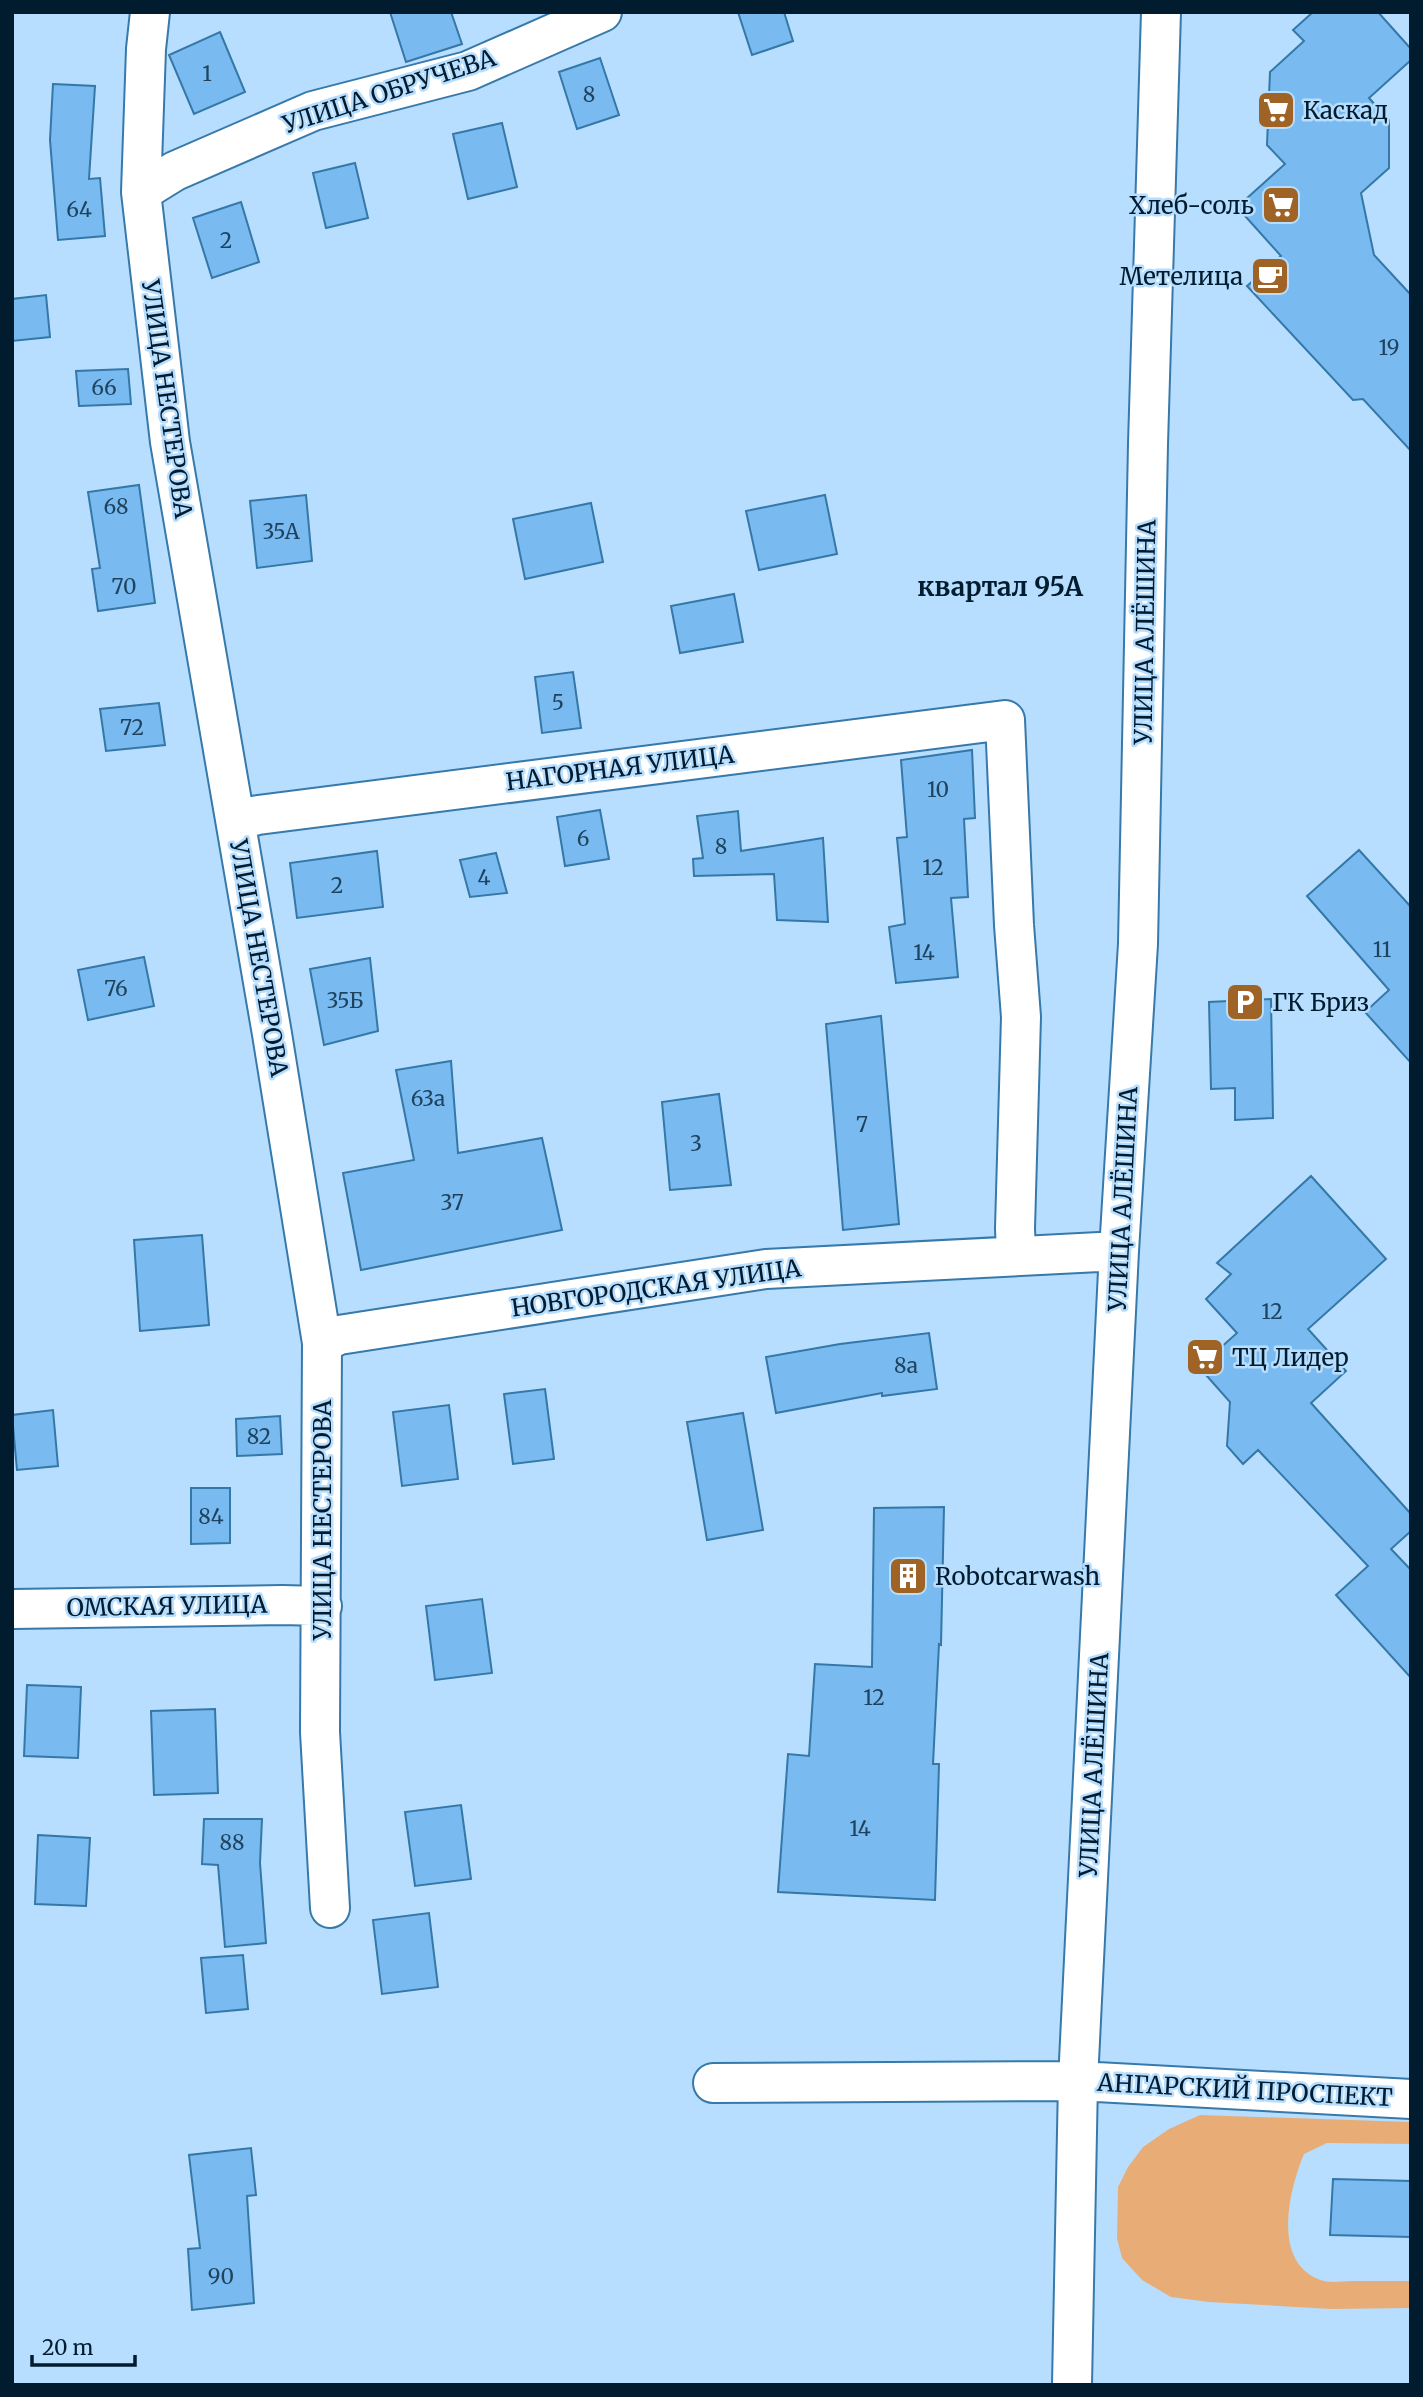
<svg xmlns="http://www.w3.org/2000/svg" width="1423" height="2397" font-family="Merriweather,serif">
<style>
.green{fill:#e8ad76}
.building{fill:#79bbf0;stroke:#3577a7;stroke-width:2}
.lines{fill:none;stroke-linecap:round;stroke-linejoin:round}
.minor-casing{stroke:#3779aa;stroke-width:42}
.minor{stroke:#fff;stroke-width:38}
.labels{text-anchor:middle;dominant-baseline:central;stroke-width:5;stroke-linejoin:round;paint-order:stroke}
.number-label{font-size:21px;fill:#1f435f}
.street-label{font-size:24px;fill:#011b2f;stroke:#b7defe}
.poi-label{font-size:24px;fill:#011b2f;stroke:#b7defe;text-anchor:start}
.neighbourhood-label{font-size:26px;font-weight:bold;fill:#011b2f;stroke:#b7defe}
</style>
<rect width="100%" height="100%" fill="#b7defe"/>
<path class="green" d="M 1200,2115 L 1411,2122 L 1411,2144 L 1327,2143 L 1304,2154 C 1288,2192 1271,2266 1324,2281 C 1332,2283 1343,2281 1351,2281 C 1371,2281 1391,2281 1411,2281 L 1411,2308 L 1331,2309 L 1209,2302 L 1171,2297 L 1142,2280 L 1122,2258 L 1117,2238 L 1118,2187 L 1128,2167 L 1143,2147 L 1169,2129 Z"/>
<path class="building" d="M 390,12 L 451,12 L 462,44 L 406,62 Z
M 738,12 L 784,12 L 793,41 L 752,55 Z
M 1313,12 L 1378,12 L 1411,49 L 1411,60 L 1369,98 L 1389,120 L 1389,168 L 1361,193 L 1374,255 L 1411,295 L 1411,451 L 1363,399 L 1353,400 L 1247,286 L 1281,256 L 1237,207 L 1285,164 L 1267,145 L 1270,72 L 1304,41 L 1293,30 Z
M 220,32 L 245,92 L 194,114 L 169,55 Z
M 600,58 L 619,115 L 577,129 L 559,72 Z
M 53,84 L 95,86 L 89,179 L 100,178 L 105,236 L 58,240 L 50,140 Z
M 502,123 L 517,187 L 468,199 L 453,134 Z
M 355,163 L 368,218 L 326,228 L 313,173 Z
M 241,202 L 259,262 L 212,278 L 193,218 Z
M 46,295 L 50,337 L 12,341 L 12,299 Z
M 128,369 L 131,404 L 79,406 L 76,371 Z
M 139,485 L 155,603 L 98,611 L 92,569 L 100,568 L 88,492 Z
M 306,495 L 312,561 L 257,568 L 250,501 Z
M 825,495 L 837,554 L 759,570 L 746,511 Z
M 591,503 L 603,562 L 525,579 L 513,519 Z
M 734,594 L 743,642 L 680,653 L 671,606 Z
M 573,672 L 581,728 L 542,733 L 535,677 Z
M 159,703 L 165,745 L 106,751 L 100,709 Z
M 972,750 L 975,818 L 964,819 L 968,897 L 951,898 L 958,977 L 896,983 L 889,927 L 905,924 L 897,838 L 907,837 L 901,760 Z
M 600,810 L 609,859 L 565,866 L 557,817 Z
M 738,811 L 741,851 L 823,838 L 828,922 L 777,920 L 774,874 L 694,876 L 693,859 L 703,858 L 697,816 Z
M 1359,850 L 1411,907 L 1411,1063 L 1365,1012 L 1389,990 L 1307,896 Z
M 377,851 L 383,907 L 297,918 L 290,863 Z
M 496,853 L 507,893 L 470,897 L 460,860 Z
M 144,957 L 154,1006 L 88,1020 L 78,970 Z
M 370,958 L 378,1031 L 324,1045 L 310,969 Z
M 1271,999 L 1273,1118 L 1235,1120 L 1235,1088 L 1211,1089 L 1209,1002 Z
M 881,1016 L 899,1224 L 843,1230 L 826,1024 Z
M 451,1061 L 458,1153 L 542,1138 L 562,1230 L 361,1270 L 343,1173 L 414,1160 L 396,1070 Z
M 719,1094 L 731,1185 L 670,1190 L 662,1102 Z
M 1311,1176 L 1386,1259 L 1308,1329 L 1346,1371 L 1311,1403 L 1411,1514 L 1411,1531 L 1391,1549 L 1411,1570 L 1411,1678 L 1336,1595 L 1368,1566 L 1258,1450 L 1243,1464 L 1227,1446 L 1230,1402 L 1199,1367 L 1237,1333 L 1206,1299 L 1231,1274 L 1217,1263 Z
M 202,1235 L 209,1325 L 140,1331 L 134,1240 Z
M 929,1333 L 937,1389 L 882,1396 L 882,1393 L 776,1413 L 766,1357 L 840,1344 Z
M 545,1389 L 554,1459 L 513,1464 L 504,1394 Z
M 449,1405 L 458,1479 L 402,1486 L 393,1412 Z
M 53,1410 L 58,1466 L 17,1470 L 12,1415 Z
M 743,1413 L 763,1530 L 707,1540 L 687,1422 Z
M 280,1416 L 282,1454 L 237,1456 L 236,1419 Z
M 191,1488 L 230,1488 L 230,1543 L 191,1544 Z
M 944,1507 L 941,1645 L 939,1644 L 933,1764 L 939,1764 L 935,1900 L 778,1892 L 788,1754 L 809,1756 L 815,1664 L 872,1667 L 874,1508 Z
M 482,1599 L 492,1673 L 435,1680 L 426,1606 Z
M 27,1685 L 81,1687 L 78,1758 L 24,1756 Z
M 215,1709 L 218,1793 L 154,1795 L 151,1711 Z
M 461,1805 L 471,1879 L 415,1886 L 405,1812 Z
M 204,1819 L 262,1819 L 260,1863 L 266,1943 L 225,1947 L 218,1865 L 202,1864 Z
M 38,1835 L 90,1838 L 86,1906 L 35,1904 Z
M 429,1913 L 438,1987 L 382,1994 L 373,1920 Z
M 243,1955 L 248,2009 L 206,2013 L 201,1958 Z
M 251,2148 L 256,2195 L 247,2196 L 254,2303 L 192,2310 L 188,2249 L 200,2248 L 189,2155 Z
M 1333,2179 L 1411,2181 L 1411,2237 L 1330,2235 Z"/>
<g class="lines">
<defs>
<path id="minor" d="M 150,12 L 146,49 L 141,192 L 170,442 L 272,1034 L 322,1343 L 320,1732 L 330,1908
M 141,192 L 175,171 L 313,111 L 468,71 L 602,12
M 236,820 L 258,815 L 1005,720 L 1014,925 L 1021,1017 L 1015,1228 L 1016,1255
M 322,1343 L 339,1335 L 766,1269 L 1119,1251
M 12,1609 L 282,1605 L 322,1606
M 713,2083 L 1078,2081 L 1411,2099
M 1072,2385 L 1078,2081 L 1119,1251 L 1138,944 L 1148,444 L 1161,12"/>
</defs>
<use href="#minor" class="minor-casing"/>
<use href="#minor" class="minor"/>
</g>
<defs>
<symbol id="supermarket-square" viewBox="-11 -11 22 22"><rect x="-9" y="-9" width="18" height="18" rx="4" fill="#9f6425" stroke="#b7defe"/><path d="M-6-5.5h2.5l.6 2H6L4.5 2H-2.5L-4.4-4H-6ZM-1.5 3.2a1.3 1.3 0 1 0 .1 0ZM3 3.2a1.3 1.3 0 1 0 .1 0Z" fill="#fff"/></symbol>
<symbol id="cafe-square" viewBox="-11 -11 22 22"><rect x="-9" y="-9" width="18" height="18" rx="4" fill="#9f6425" stroke="#b7defe"/><path d="M-5.5-4.5H6V0H3Q3 3.5 0 3.5H-2.5Q-5.5 3.5-5.5 0ZM3-3.2v2h1.7v-2ZM-6 4.5H4V6H-6Z" fill="#fff"/></symbol>
<symbol id="parking-square" viewBox="-11 -11 22 22"><rect x="-9" y="-9" width="18" height="18" rx="4" fill="#9f6425" stroke="#b7defe"/><path d="M-3.5-5.5H1a3.5 3.5 0 0 1 0 7H-1V5.5H-3.5ZM-1-3.4V-.6H.8a1.4 1.4 0 0 0 0-2.8Z" fill="#fff"/></symbol>
<symbol id="building-square" viewBox="-11 -11 22 22"><rect x="-9" y="-9" width="18" height="18" rx="4" fill="#9f6425" stroke="#b7defe"/><path d="M-4-6H4V6H1V3H-1V6H-4ZM-2.5-4.3h1.7v1.8h-1.7ZM.8-4.3h1.7v1.8H.8ZM-2.5-1h1.7V.8h-1.7ZM.8-1h1.7V.8H.8Z" fill="#fff"/></symbol>
</defs>
<g fill-rule="evenodd">
<use href="#supermarket-square" x="1254" y="88" width="44" height="44"/>
<use href="#supermarket-square" x="1259" y="183" width="44" height="44"/>
<use href="#cafe-square" x="1248" y="254" width="44" height="44"/>
<use href="#parking-square" x="1223" y="980" width="44" height="44"/>
<use href="#supermarket-square" x="1183" y="1335" width="44" height="44"/>
<use href="#building-square" x="886" y="1554" width="44" height="44"/>
</g>
<g class="labels">
<g class="number-label">
<text x="207" y="73">1</text>
<text x="589" y="94">8</text>
<text x="79" y="209">64</text>
<text x="226" y="240">2</text>
<text x="1389" y="347">19</text>
<text x="104" y="387">66</text>
<text x="116" y="506">68</text>
<text x="281" y="531">35А</text>
<text x="124" y="586">70</text>
<text x="558" y="702">5</text>
<text x="132" y="727">72</text>
<text x="938" y="789">10</text>
<text x="583" y="838">6</text>
<text x="721" y="846">8</text>
<text x="933" y="867">12</text>
<text x="484" y="877">4</text>
<text x="337" y="885">2</text>
<text x="1382" y="949">11</text>
<text x="924" y="952">14</text>
<text x="116" y="988">76</text>
<text x="345" y="1000">35Б</text>
<text x="428" y="1098">63а</text>
<text x="862" y="1124">7</text>
<text x="696" y="1143">3</text>
<text x="452" y="1202">37</text>
<text x="1272" y="1311">12</text>
<text x="906" y="1365">8а</text>
<text x="259" y="1436">82</text>
<text x="211" y="1516">84</text>
<text x="874" y="1697">12</text>
<text x="860" y="1828">14</text>
<text x="232" y="1842">88</text>
<text x="221" y="2276">90</text>
</g>
<g class="street-label">
<text transform="translate(389 91) rotate(-18)">УЛИЦА ОБРУЧЕВА</text>
<text transform="translate(167 399) rotate(82)">УЛИЦА НЕСТЕРОВА</text>
<text transform="translate(1145 632) rotate(-89)">УЛИЦА АЛЁШИНА</text>
<text transform="translate(620 768) rotate(-7)">НАГОРНАЯ УЛИЦА</text>
<text transform="translate(259 958) rotate(80)">УЛИЦА НЕСТЕРОВА</text>
<text transform="translate(1123 1199) rotate(-87)">УЛИЦА АЛЁШИНА</text>
<text transform="translate(656 1288) rotate(-8)">НОВГОРОДСКАЯ УЛИЦА</text>
<text transform="translate(322 1520) rotate(-90)">УЛИЦА НЕСТЕРОВА</text>
<text transform="translate(167 1606) rotate(-1)">ОМСКАЯ УЛИЦА</text>
<text transform="translate(1094 1765) rotate(-87)">УЛИЦА АЛЁШИНА</text>
<text transform="translate(1245 2090) rotate(3)">АНГАРСКИЙ ПРОСПЕКТ</text>
</g>
<g class="poi-label">
<text x="1303" y="110">Каскад</text>
<text x="1254" y="205" text-anchor="end">Хлеб-соль</text>
<text x="1243" y="276" text-anchor="end">Метелица</text>
<text x="1272" y="1002">ГК Бриз</text>
<text x="1232" y="1357">ТЦ Лидер</text>
<text x="935" y="1576">Robotcarwash</text>
</g>
<g class="neighbourhood-label">
<text x="1000" y="586">квартал 95А</text>
</g>
</g>
<rect width="1423" height="2397" fill="none" stroke="#011b2f" stroke-width="28"/>
<path d="M32 2355v10h103v-10" fill="none" stroke="#011b2f" stroke-width="3.5"/>
<text x="42" y="2355" font-size="21" fill="#011b2f" stroke="#b7defe" stroke-width="5" paint-order="stroke">20 m</text>
</svg>
